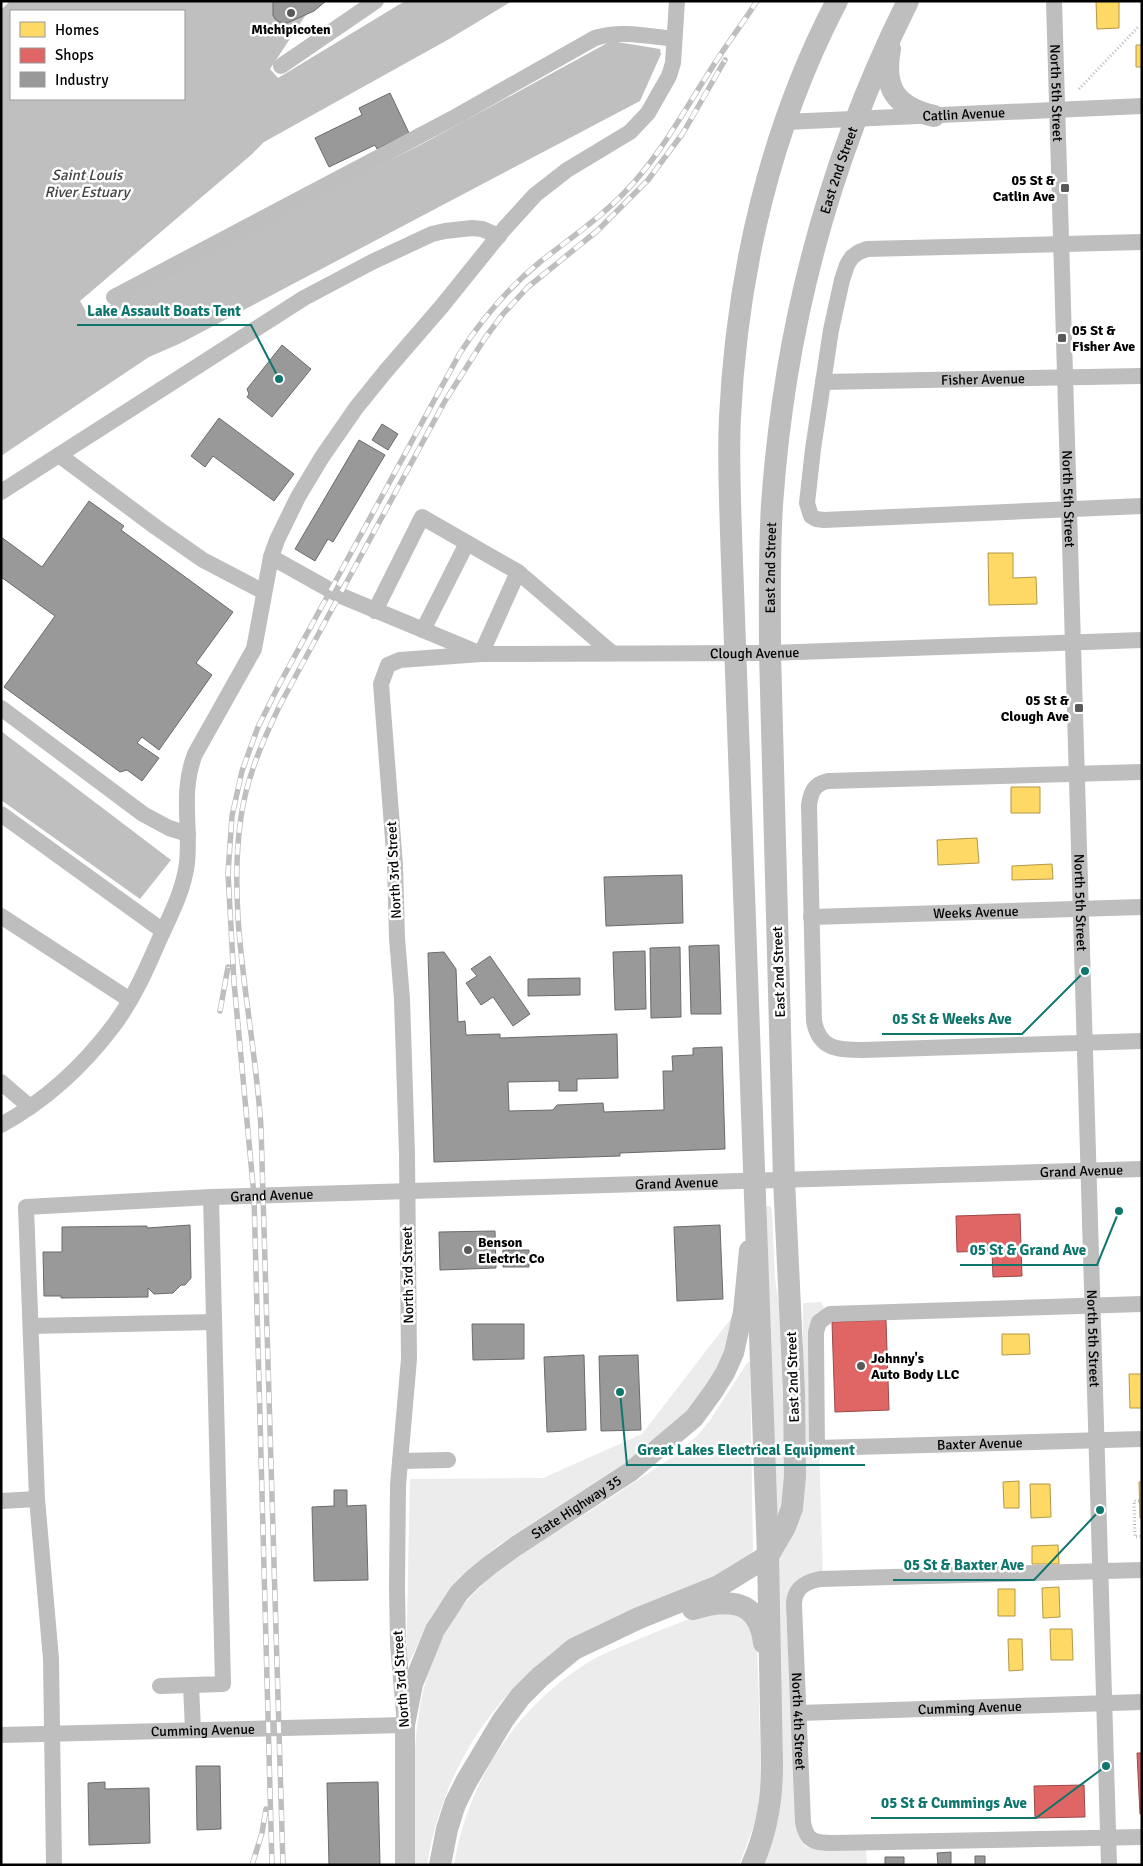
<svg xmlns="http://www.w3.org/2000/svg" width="1143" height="1866" font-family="Signika,sans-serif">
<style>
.green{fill:#ececec}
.water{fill:#bfbfbf;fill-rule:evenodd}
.homes{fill:#ffd966;stroke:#b29847}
.shops{fill:#e06666;stroke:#9d4747}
.industry{fill:#999;stroke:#6b6b6b}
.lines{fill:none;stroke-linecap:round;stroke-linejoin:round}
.path{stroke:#b9b9b9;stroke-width:3;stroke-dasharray:1 2.5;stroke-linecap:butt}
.minor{stroke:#bebebe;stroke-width:16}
.major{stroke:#bebebe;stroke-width:20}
.highway{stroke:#bebebe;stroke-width:22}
.rail-casing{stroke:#bebebe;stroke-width:5.5}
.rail{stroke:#fff;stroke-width:4;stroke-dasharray:11;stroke-linecap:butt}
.poi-dot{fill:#595959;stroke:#fff;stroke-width:2}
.labels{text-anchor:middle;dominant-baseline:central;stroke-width:5;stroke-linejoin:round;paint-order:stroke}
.poi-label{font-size:14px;font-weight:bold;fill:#000;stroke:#fff;text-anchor:start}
.street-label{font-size:14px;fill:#000;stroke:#fff}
.water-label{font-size:15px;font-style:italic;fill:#444;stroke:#fff}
.leader{fill:none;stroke:#0f766e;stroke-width:2}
.callout-dot{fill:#0f766e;stroke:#fff;stroke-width:2}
.callout-label{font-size:15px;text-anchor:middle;font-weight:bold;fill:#0f766e;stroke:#fff;stroke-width:5;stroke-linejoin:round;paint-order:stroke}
</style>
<rect width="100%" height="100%" fill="#fff"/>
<path class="green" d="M 767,1206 L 770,1206 L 772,1210 L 775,1279 L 782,1319 L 785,1495 L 777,1521 L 765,1207 Z
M 821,1302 L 825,1310 L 817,1315 L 819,1448 L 823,1574 C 795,1580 788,1580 786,1611 L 798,1824 L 799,1837 L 806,1847 L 820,1849 L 866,1847 L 867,1865 L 761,1865 L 771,1561 L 803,1466 L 803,1303 Z
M 739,1308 L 727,1351 L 700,1400 L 651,1446 L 500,1544 C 474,1565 448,1588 431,1617 C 422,1633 416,1651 407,1666 L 406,1665 L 410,1479 L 543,1478 L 642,1434 Z
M 750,1361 L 753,1551 C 730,1574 678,1592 649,1605 C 623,1617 597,1626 572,1639 C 556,1648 541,1661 528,1674 C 473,1725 439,1791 427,1865 L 415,1865 C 415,1815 411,1763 419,1713 C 425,1671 443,1626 473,1594 C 498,1568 530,1548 561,1529 C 599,1505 638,1481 675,1455 L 698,1435 L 711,1419 L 747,1363 Z
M 712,1611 C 742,1613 746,1612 757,1641 L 761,1775 L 757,1817 L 739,1865 L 454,1865 C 468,1780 518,1704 592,1660 C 600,1655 610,1651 620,1647 C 650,1634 680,1622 712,1611 Z"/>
<path class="water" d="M 10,1 L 315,1 L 270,69 L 278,78 L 405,1 L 512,1 L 451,38 L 264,142 L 251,155 L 80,301 L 88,315 L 139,292 L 151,281 L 424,143 L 611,41 L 660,49 L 661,54 L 640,101 L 181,343 L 149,357 L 1,456 L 1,10 ZM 11,11 L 184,11 L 184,99 L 11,99 Z
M 1,731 L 171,860 L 140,899 L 1,800 Z"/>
<path class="homes" d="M 1096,1 L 1119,1 L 1119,28 L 1097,29 Z
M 1136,45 L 1142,45 L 1142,67 L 1136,67 Z
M 988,553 L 1013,553 L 1013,578 L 1036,577 L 1037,604 L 989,605 Z
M 1011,787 L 1040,787 L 1040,813 L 1011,813 Z
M 977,838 L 979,863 L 938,865 L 937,840 Z
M 1052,864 L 1053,879 L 1012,880 L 1012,866 Z
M 1002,1334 L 1029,1334 L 1030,1354 L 1002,1355 Z
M 1129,1374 L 1142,1374 L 1142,1408 L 1130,1408 Z
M 1019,1481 L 1019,1508 L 1004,1508 L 1003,1482 Z
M 1139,1482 L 1142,1482 L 1142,1518 L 1140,1518 Z
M 1030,1484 L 1050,1484 L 1051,1517 L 1031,1518 Z
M 1058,1545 L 1059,1564 L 1032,1564 L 1032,1546 Z
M 1059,1587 L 1060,1617 L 1043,1618 L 1042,1588 Z
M 998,1589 L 1015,1589 L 1015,1616 L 998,1616 Z
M 1050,1629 L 1072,1629 L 1073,1660 L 1051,1660 Z
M 1008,1639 L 1022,1639 L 1023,1670 L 1009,1671 Z"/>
<path class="shops" d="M 1020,1214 L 1022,1276 L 993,1277 L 992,1251 L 957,1252 L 956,1216 Z
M 886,1320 L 889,1410 L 835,1412 L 832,1322 Z
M 1137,1753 L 1142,1753 L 1142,1814 L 1140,1814 Z
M 1084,1785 L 1085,1817 L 1035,1818 L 1034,1786 Z"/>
<path class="industry" d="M 273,1 L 326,1 L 314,11 L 287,23 L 279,22 L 275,19 L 273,15 Z
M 390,93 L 409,133 L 377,149 L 375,145 L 329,167 L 315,138 L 362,115 L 359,108 Z
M 282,345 L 311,369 L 272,417 L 247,397 L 249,394 L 247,389 Z
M 219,418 L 294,474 L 274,501 L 213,456 L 205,467 L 191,456 Z
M 382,424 L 398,434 L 388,450 L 372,440 Z
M 359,440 L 385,455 L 333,542 L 328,539 L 315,561 L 295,549 Z
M 89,501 L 124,526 L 121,530 L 233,612 L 196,663 L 212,675 L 159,750 L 142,737 L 137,743 L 159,758 L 142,781 L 127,770 L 120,772 L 4,687 L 55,616 L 1,577 L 1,537 L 42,567 Z
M 682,875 L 683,923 L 606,926 L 604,877 Z
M 719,945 L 721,1014 L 691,1014 L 689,946 Z
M 680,947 L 681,1017 L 651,1018 L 650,948 Z
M 645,951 L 646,1009 L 615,1010 L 613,952 Z
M 444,952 L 456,969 L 458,1022 L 465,1021 L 466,1035 L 500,1034 L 500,1038 L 617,1034 L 618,1078 L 577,1079 L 577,1091 L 559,1091 L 559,1081 L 508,1082 L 509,1111 L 553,1110 L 557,1105 L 603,1103 L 604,1112 L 664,1110 L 663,1071 L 673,1071 L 672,1056 L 693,1055 L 693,1048 L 722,1047 L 725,1149 L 620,1153 L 620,1156 L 434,1162 L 428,953 Z
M 490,956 L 530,1014 L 513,1026 L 493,997 L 481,1005 L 466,983 L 477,976 L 471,969 Z
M 580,978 L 580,995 L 528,996 L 528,979 Z
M 190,1225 L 191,1278 L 185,1285 L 181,1285 L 173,1293 L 154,1294 L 148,1288 L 148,1297 L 61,1298 L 61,1296 L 44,1296 L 43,1252 L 62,1252 L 62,1227 L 147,1226 L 147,1228 Z
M 720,1225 L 723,1299 L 677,1301 L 674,1227 Z
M 495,1231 L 496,1268 L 440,1270 L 439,1232 Z
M 503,1250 L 529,1250 L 529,1267 L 503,1267 Z
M 472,1324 L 524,1324 L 524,1359 L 473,1360 Z
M 584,1355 L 586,1430 L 547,1432 L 544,1357 Z
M 638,1355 L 641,1430 L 601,1431 L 599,1356 Z
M 334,1490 L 347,1490 L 347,1506 L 366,1505 L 368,1580 L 314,1581 L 312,1507 L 334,1506 Z
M 196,1766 L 220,1766 L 221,1829 L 197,1830 Z
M 105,1782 L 105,1789 L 149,1788 L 150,1843 L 89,1845 L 88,1783 Z
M 378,1782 L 380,1865 L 329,1865 L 327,1783 Z
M 951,1852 L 951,1865 L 938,1865 L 937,1853 Z
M 975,1856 L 985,1856 L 985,1865 L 975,1865 Z
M 885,1857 L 904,1857 L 904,1865 L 885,1865 Z"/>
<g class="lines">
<path class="path" d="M 1079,89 L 1138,27
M 1139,1501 L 1134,1501 L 1135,1537 L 1142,1536"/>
<g class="minor">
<path id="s1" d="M 1054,1 L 1109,1865"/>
<path d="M 281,66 L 376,1"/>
<path id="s2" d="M 785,122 L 1142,106"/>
<path d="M 1142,242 L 867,249 L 859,252 L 852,257 L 847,265 L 842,280 L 831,330 L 813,449 L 807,503 L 811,516 L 816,519 L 824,520 L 1142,506"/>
<path d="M 114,297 L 457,116 L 595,38 C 621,30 647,36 674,39"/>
<path id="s3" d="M 823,382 L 1142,376"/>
<path d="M 59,455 L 157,528 L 203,560 L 264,592"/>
<path d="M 1,492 L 304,298 L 372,262 L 432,234 L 445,231 L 472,228 L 482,229 L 499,236"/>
<path d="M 271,557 L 339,595 L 481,654 L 518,572"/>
<path d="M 375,611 L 422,517 L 518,572 L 612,653"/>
<path d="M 423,630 L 467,543"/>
<path d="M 1,708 L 143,814 L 169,828 L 188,834"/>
<path d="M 1142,772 L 828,781 C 814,784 811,792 809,805 L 814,1021 C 819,1049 837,1050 863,1050 L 1142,1041"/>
<path d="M 1,814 L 163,931"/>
<path d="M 1,916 L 130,1000"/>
<path id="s4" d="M 811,917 L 1142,907"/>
<path d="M 1,1082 L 30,1107"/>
<path d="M 1,1125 C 45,1101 84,1065 114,1025 C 134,998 147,968 160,938 C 171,914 184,889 187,863 C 191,824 180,793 195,754 L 254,649 L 271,557 L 277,540 L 298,497 L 322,457 L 356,408 L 385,372 L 442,306 L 504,229 L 535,195 L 567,170 L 630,132 L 648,113 L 669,76 L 673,63 L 677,1"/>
<path id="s5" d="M 1142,1304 L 830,1314 L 819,1322 L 816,1332 L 816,1343 L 817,1448 L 1142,1439"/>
<path d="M 31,1326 L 214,1322"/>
<path d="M 400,1461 L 448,1460"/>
<path d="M 1,1501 L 37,1499"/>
<path id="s6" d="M 1142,1570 L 820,1579 C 805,1582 794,1588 794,1605 L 803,1822 C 806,1841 814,1843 833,1843 L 1142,1837"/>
<path d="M 191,1685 L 193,1730"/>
<path d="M 160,1686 L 223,1684 L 211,1197"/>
<path id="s7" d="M 799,1713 L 1142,1702"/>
<path id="s8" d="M 1,1735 L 405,1725 L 398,1644 L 397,1588 L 398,1485 L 409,1359 L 407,1154 L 402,999 L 397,938 L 395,865 L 381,684 L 388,665 L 400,660 L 481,654 L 770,653 L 1142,640"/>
<path id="s9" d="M 54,1865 L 51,1659 L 37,1499 L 26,1207 L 211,1197 L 1142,1169"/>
</g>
<path class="major" id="s10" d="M 405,1865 L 405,1725 L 413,1684 L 435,1630 L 459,1593 L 473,1579 L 490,1565 L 516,1546 L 630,1472 L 694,1418 L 713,1392 L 725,1373 L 734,1353 L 743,1312 L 749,1250"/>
<g class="highway">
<path d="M 890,49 C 883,88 895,107 934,116"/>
<path d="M 693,1609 C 728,1598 759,1599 764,1643"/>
<path id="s11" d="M 440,1865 L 447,1829 L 455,1804 L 466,1782 L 503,1720 L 520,1697 L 540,1677 L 574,1649 L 639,1618 L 719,1586 L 768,1556 L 785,1527 L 792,1508 L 795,1476 L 794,1392 L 784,1180 L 770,653 C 770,604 769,554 772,505 C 784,330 829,159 908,1"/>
<path d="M 752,1865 C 766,1834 772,1799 772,1766 L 768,1556 L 731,534 C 730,495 728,456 730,417 C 737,273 770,129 837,1"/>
</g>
<defs>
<path id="rail" d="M 220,1011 L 228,967
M 252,1865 L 262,1833 L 266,1809
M 272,1865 L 254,1196 L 234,982 L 228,873 L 232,816 L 242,771 L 258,727 L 280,683 L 460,353 C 482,319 508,288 540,262 C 569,239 599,219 625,192 C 659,157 682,114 708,74 C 723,49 741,26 757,1
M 283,1865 L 261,1128 C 255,1026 226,919 241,817 C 247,776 263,740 281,703 L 445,401 L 485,338 L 503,314 L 528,287 L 597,231 L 648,180 L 683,133 L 725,60"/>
</defs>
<use href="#rail" class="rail-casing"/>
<use href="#rail" class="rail"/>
</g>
<g class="poi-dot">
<circle cx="291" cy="13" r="5"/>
<rect x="1060" y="183" width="10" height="10" rx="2.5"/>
<rect x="1057" y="333" width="10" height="10" rx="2.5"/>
<rect x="1074" y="703" width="10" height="10" rx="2.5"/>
<circle cx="468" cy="1250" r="5"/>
<circle cx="861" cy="1366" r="5"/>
</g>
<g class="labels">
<g class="poi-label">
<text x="291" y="29" text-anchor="middle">Michipicoten</text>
<text x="1055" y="180" text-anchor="end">05 St &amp;<tspan x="1055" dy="16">Catlin Ave</tspan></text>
<text x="1072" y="330">05 St &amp;<tspan x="1072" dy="16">Fisher Ave</tspan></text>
<text x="1069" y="700" text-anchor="end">05 St &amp;<tspan x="1069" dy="16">Clough Ave</tspan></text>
<text x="478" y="1242">Benson<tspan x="478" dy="16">Electric Co</tspan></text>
<text x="871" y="1358">Johnny's<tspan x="871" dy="16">Auto Body LLC</tspan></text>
</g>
<g class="street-label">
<text stroke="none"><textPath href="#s1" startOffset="92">North 5th Street</textPath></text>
<text stroke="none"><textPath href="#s2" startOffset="179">Catlin Avenue</textPath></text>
<text stroke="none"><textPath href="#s11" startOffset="1876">East 2nd Street</textPath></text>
<text stroke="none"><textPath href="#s3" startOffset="160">Fisher Avenue</textPath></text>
<text stroke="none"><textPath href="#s1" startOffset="498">North 5th Street</textPath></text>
<text stroke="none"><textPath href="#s11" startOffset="1471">East 2nd Street</textPath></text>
<text stroke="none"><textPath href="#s8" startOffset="1835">Clough Avenue</textPath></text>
<text transform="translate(394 870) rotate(-93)">North 3rd Street</text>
<text stroke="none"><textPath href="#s1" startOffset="902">North 5th Street</textPath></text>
<text stroke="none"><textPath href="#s4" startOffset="165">Weeks Avenue</textPath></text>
<text transform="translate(779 972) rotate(-92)">East 2nd Street</text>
<text stroke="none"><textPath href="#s9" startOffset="1715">Grand Avenue</textPath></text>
<text stroke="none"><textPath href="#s9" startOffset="1310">Grand Avenue</textPath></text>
<text stroke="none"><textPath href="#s9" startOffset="905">Grand Avenue</textPath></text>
<text transform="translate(408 1275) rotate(-91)">North 3rd Street</text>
<text stroke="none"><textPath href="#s1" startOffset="1338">North 5th Street</textPath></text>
<text transform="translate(793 1377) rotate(-92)">East 2nd Street</text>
<text stroke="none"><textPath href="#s5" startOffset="615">Baxter Avenue</textPath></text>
<text stroke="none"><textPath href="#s10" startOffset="430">State Highway 35</textPath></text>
<text transform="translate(401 1679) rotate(-94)">North 3rd Street</text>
<text stroke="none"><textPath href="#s7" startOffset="171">Cumming Avenue</textPath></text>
<text stroke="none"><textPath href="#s6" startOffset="479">North 4th Street</textPath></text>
<text stroke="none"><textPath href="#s8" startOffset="202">Cumming Avenue</textPath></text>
</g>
<g class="water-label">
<text x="87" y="175">Saint Louis<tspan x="87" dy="17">River Estuary</tspan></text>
</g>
</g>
<path class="leader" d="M279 379L251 325H77M1085 971L1022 1034H882M1119 1211L1097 1265H960M620 1392L627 1465H865M1100 1510L1034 1580H893M1106 1766L1036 1818H871"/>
<g class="callout-dot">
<circle cx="279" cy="379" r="5"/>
<circle cx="1085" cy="971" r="5"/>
<circle cx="1119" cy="1211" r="5"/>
<circle cx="620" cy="1392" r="5"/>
<circle cx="1100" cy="1510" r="5"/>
<circle cx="1106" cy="1766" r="5"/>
</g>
<g class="callout-label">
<text x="164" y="316">Lake Assault Boats Tent</text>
<text x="952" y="1024">05 St &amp; Weeks Ave</text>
<text x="1028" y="1255">05 St &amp; Grand Ave</text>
<text x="746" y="1455">Great Lakes Electrical Equipment</text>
<text x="964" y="1570">05 St &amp; Baxter Ave</text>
<text x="954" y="1808">05 St &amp; Cummings Ave</text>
</g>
<rect width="1143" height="1866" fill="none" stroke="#000000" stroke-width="5"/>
<rect x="10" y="10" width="175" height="90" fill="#ffffff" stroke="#999999"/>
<rect x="20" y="22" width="25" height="15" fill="#ffd966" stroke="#999999"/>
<text x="55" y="35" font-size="15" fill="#000000">Homes</text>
<rect x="20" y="48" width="25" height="15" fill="#e06666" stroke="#999999"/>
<text x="55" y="60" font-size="15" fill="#000000">Shops</text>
<rect x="20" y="72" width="25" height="15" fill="#999999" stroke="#999999"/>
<text x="55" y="85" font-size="15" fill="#000000">Industry</text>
</svg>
